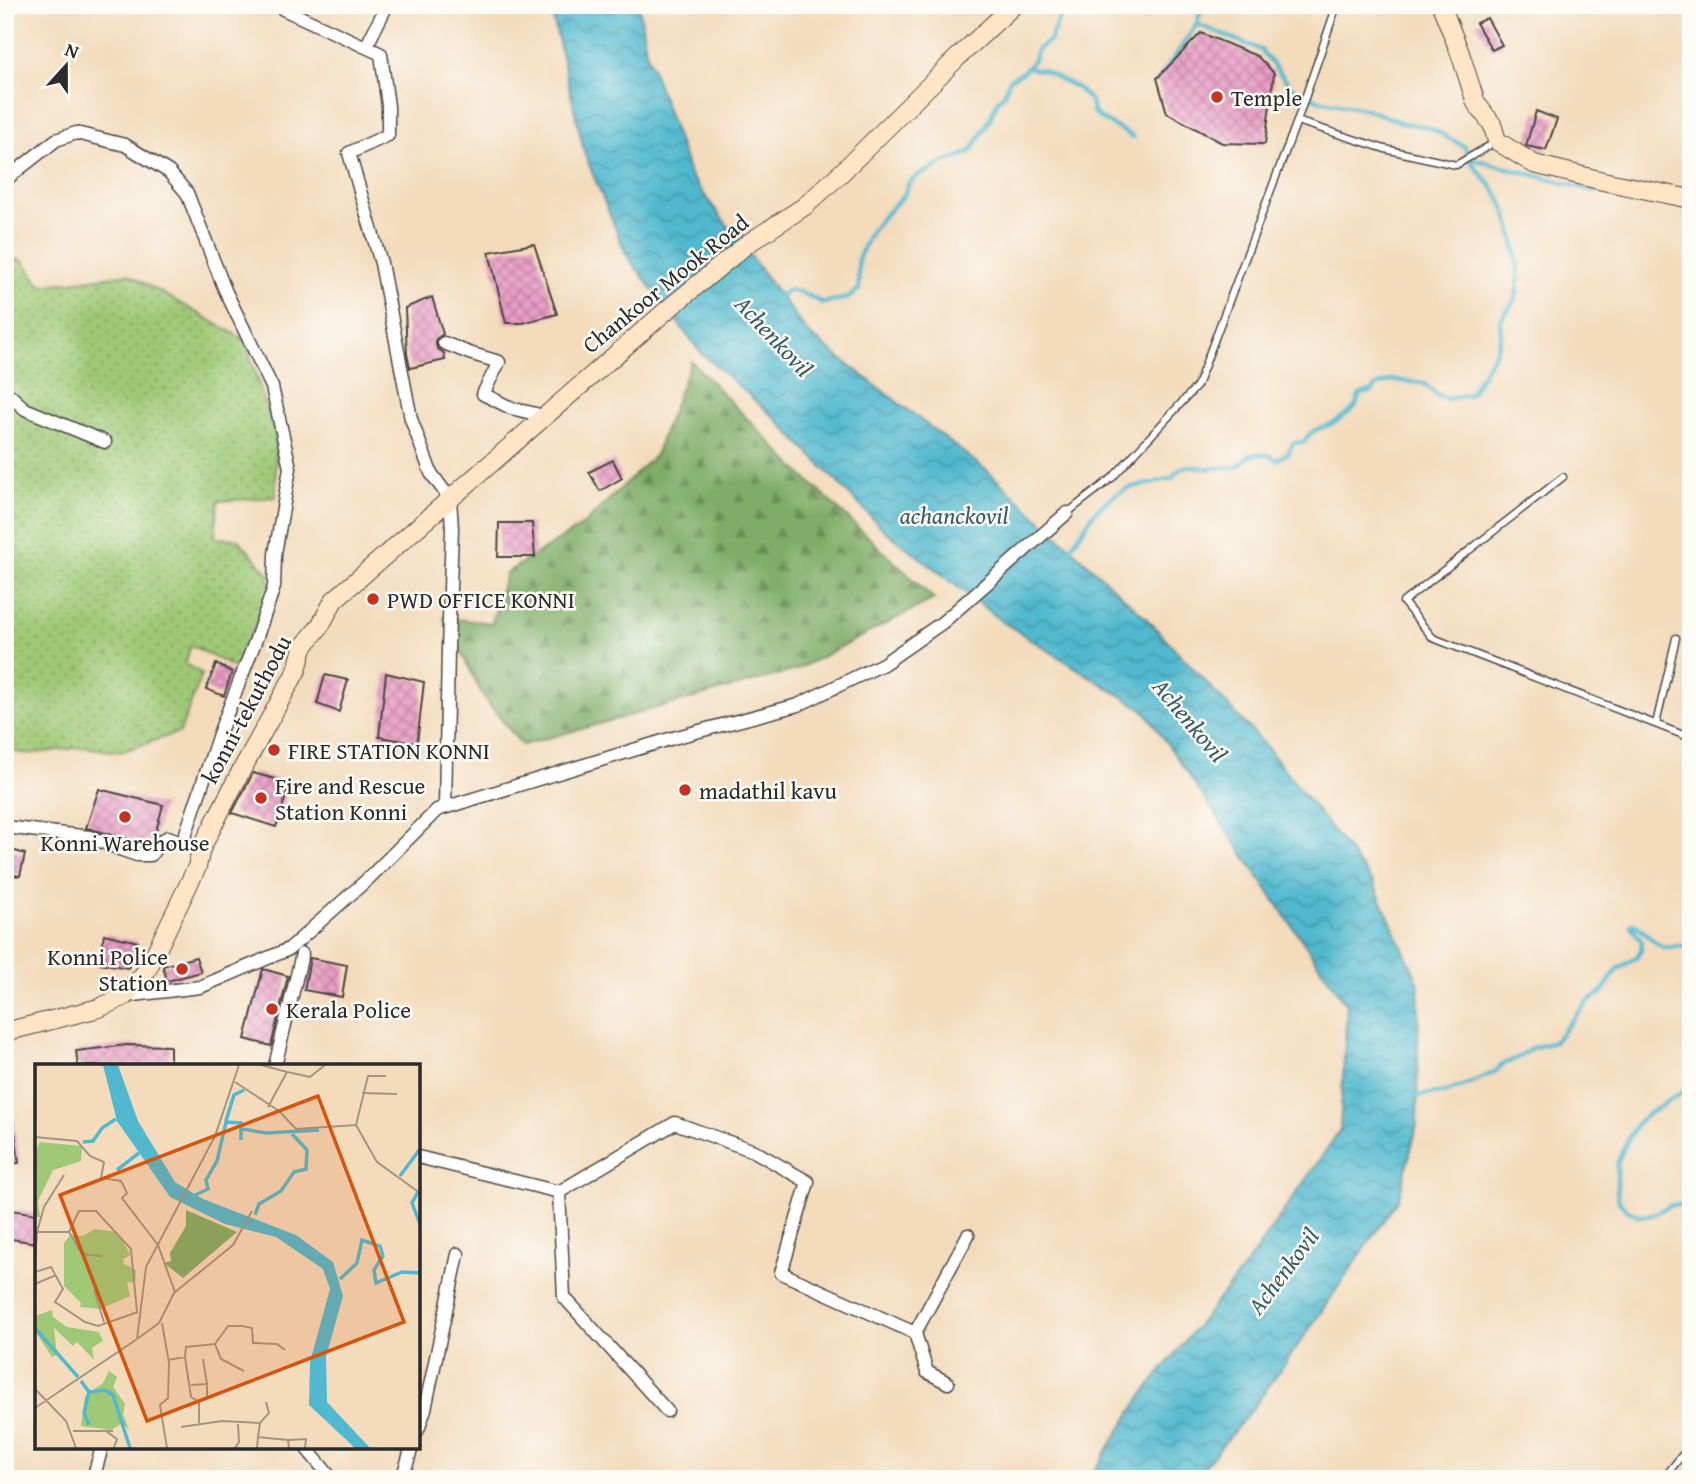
<svg xmlns="http://www.w3.org/2000/svg" width="1696" height="1484" font-family="'Gentium Book Plus',serif">
<style>
.forest{fill:url(#forest-firs);stroke:#556c49;stroke-width:2}
.park{fill:url(#park-dots);stroke:#657a50;stroke-width:2}
.water{fill:url(#water-waves);stroke:#3e727d;stroke-width:2}
.lines{fill:none;stroke-linecap:round;stroke-linejoin:round}
.stream{stroke:#51b9cf;stroke-width:4.5}
.building{fill:url(#building-cross-hatch)}
.service-casing{stroke:#494541;stroke-width:9}
.minor-casing{stroke:#494541;stroke-width:15}
.secondary-casing{stroke:#494541;stroke-width:20}
.service{stroke:#fff;stroke-width:6}
.minor{stroke:#fff;stroke-width:12}
.secondary{stroke:#ffe4c6;stroke-width:18}
.poi-dot{fill:#c8321e;stroke:#fdfcf7;stroke-width:2.5}
.labels{text-anchor:middle;dominant-baseline:central;stroke-width:5;stroke-linejoin:round;paint-order:stroke}
.poi-label{font-size:23px;fill:#2b2b2b;stroke:#fdfcf7;text-anchor:start}
.street-label{font-size:23px;fill:#2b2b2b;stroke:#fdfcf7}
.water-label{font-size:24px;font-style:italic;fill:#385d64;stroke:#fdfcf7}
.inset-river{fill:none;stroke:#51b9cf;stroke-width:3.5}
.inset-road{fill:none;stroke:#a39582;stroke-width:2}
.view{fill:#d5540f;fill-opacity:0.15;stroke:#d5540f;stroke-width:3.5}
.inset-edge{fill:none;stroke:#2b2b2b;stroke-width:3.5}
</style>
<defs>
<pattern id="forest-firs" width="22" height="20" patternUnits="userSpaceOnUse" patternTransform="scale(1.75)"><rect width="22" height="20" fill="#7fad67"/><path d="M5 1l3.5 6h-7zM16 11l3.5 6h-7z" fill="#688d55"/></pattern>
<pattern id="park-dots" width="8" height="8" patternUnits="userSpaceOnUse" patternTransform="scale(1.75)"><rect width="8" height="8" fill="#9fc976"/><path d="M2 2h.1M6 6h.1" fill="none" stroke="#82a361" stroke-width="1.8" stroke-linecap="round"/></pattern>
<pattern id="water-waves" width="16" height="10" patternUnits="userSpaceOnUse" patternTransform="scale(1.75)"><rect width="16" height="10" fill="#51b9cf"/><path d="M0 5q4-4 8 0t8 0" fill="none" stroke="#4397a8"/></pattern>
<pattern id="building-cross-hatch" width="8" height="8" patternUnits="userSpaceOnUse" patternTransform="scale(1.75)"><rect width="8" height="8" fill="#e99dc5"/><path d="M0 0l8 8M0 8l8-8" fill="none" stroke="#bd80a0"/></pattern>
</defs>
<rect width="100%" height="100%" fill="#fdfcf7"/>
<filter id="ink" filterUnits="userSpaceOnUse"><feTurbulence type="fractalNoise" baseFrequency=".0143" numOctaves="2"/><feDisplacementMap in="SourceGraphic" scale="14" xChannelSelector="R" yChannelSelector="G"/><feConvolveMatrix kernelMatrix="1 2 1 2 8 2 1 2 1" color-interpolation-filters="sRGB"/></filter>
<filter id="wash" filterUnits="userSpaceOnUse"><feTurbulence type="fractalNoise" baseFrequency=".00686" numOctaves="4" result="noise"/><feDisplacementMap in="SourceGraphic" scale="28" xChannelSelector="R" yChannelSelector="G"/><feGaussianBlur stdDeviation="1.57" result="paint"/><feColorMatrix in="noise" values="0 0 0 0 0 0 0 0 0 0 0 0 0 0 0 0 0 1.4 0 .05"/><feComposite in="paint" operator="in"/></filter>
<g filter="url(#wash)">
<rect width="100%" height="100%" fill="#f3dbbc"/>
<path class="forest" d="M 691,361 L 801,474 L 934,599 L 796,670 L 522,745 L 484,698 L 444,618 L 492,623 L 506,573 L 583,525 L 655,455 Z"/>
<path class="park" d="M 5,257 L 23,261 L 41,286 L 128,274 L 245,340 L 275,435 L 276,497 L 218,501 L 215,538 L 238,539 L 269,574 L 269,598 L 235,668 L 191,645 L 185,664 L 202,674 L 180,732 L 120,752 L 84,747 L 27,754 L 5,749 Z"/>
<path class="water" d="M 550,5 L 639,5 L 646,51 L 691,177 L 810,335 L 990,473 L 1145,617 L 1266,746 L 1373,882 L 1419,984 L 1417,1125 L 1399,1198 L 1306,1334 L 1251,1411 L 1194,1479 L 1089,1479 L 1143,1394 L 1248,1262 L 1340,1130 L 1347,1006 L 1145,711 L 1003,622 L 883,529 L 776,419 L 701,353 L 627,256 L 585,155 Z"/>
<g class="lines">
<path class="stream" d="M 1028,66 L 1033,69 L 1043,70 L 1077,88 L 1091,101 L 1093,112 L 1100,118 L 1133,137
M 1158,81 L 1197,24 L 1202,5
M 1469,158 L 1595,191 L 1617,192
M 1639,197 L 1691,208
M 777,298 L 788,290 L 803,293 L 823,303 L 848,298 L 859,289 L 858,259 L 869,235 L 879,221 L 904,195 L 909,183 L 918,175 L 929,171 L 945,161 L 960,157 L 972,150 L 990,119 L 998,100 L 1004,94 L 1010,79 L 1024,71 L 1034,60 L 1037,50 L 1050,40 L 1058,20 L 1063,15 L 1067,5
M 1067,551 C 1077,541 1083,530 1090,519 C 1097,507 1112,496 1124,490 C 1132,486 1143,485 1151,484 C 1160,482 1163,478 1172,479 C 1182,461 1193,467 1210,469 L 1212,468 L 1237,467 L 1250,456 L 1258,454 L 1270,456 L 1277,460 L 1284,455 L 1288,454 L 1293,443 L 1304,442 C 1312,425 1327,430 1341,418 C 1343,416 1353,410 1354,408 C 1363,397 1351,394 1372,392 L 1375,387 L 1391,380 L 1423,383 L 1437,395 L 1447,399 L 1470,394 L 1496,351 L 1501,335 L 1500,321 C 1504,313 1512,307 1515,299 C 1524,273 1511,215 1496,192 C 1485,175 1471,169 1465,147 L 1434,130 L 1423,126 L 1403,123 L 1369,110 L 1318,100 L 1291,87 L 1261,50 L 1197,24
M 1631,926 L 1633,923 L 1635,924 L 1654,941 L 1664,948 L 1675,946 L 1691,947
M 1691,1087 L 1651,1112 L 1637,1123 L 1625,1145 L 1617,1164 L 1617,1191 L 1619,1202 L 1628,1211 L 1640,1216 L 1651,1215 L 1672,1205 L 1691,1205
M 1413,1096 L 1447,1092 L 1475,1081 L 1496,1071 L 1500,1066 L 1519,1057 L 1532,1048 L 1554,1042 L 1588,1001 L 1601,993 L 1618,969 L 1637,957 L 1641,950 L 1642,942 L 1631,926"/>
</g>
<g id="blocks">
<path class="building" d="M 1487,18 L 1502,45 L 1492,50 L 1476,23 Z
M 1201,33 L 1257,56 L 1274,73 L 1265,144 L 1222,143 L 1167,113 L 1157,78 Z
M 1536,111 L 1557,119 L 1546,150 L 1526,146 Z
M 534,244 L 557,314 L 523,323 L 506,323 L 489,252 Z
M 432,297 L 443,334 L 436,339 L 436,345 L 438,349 L 444,353 L 445,360 L 410,368 L 407,354 L 405,308 Z
M 613,460 L 622,478 L 600,491 L 589,472 Z
M 499,523 L 532,523 L 535,557 L 498,557 Z
M 216,664 L 232,672 L 224,696 L 206,689 Z
M 386,673 L 424,682 L 417,743 L 379,737 Z
M 325,675 L 348,680 L 339,712 L 317,704 Z
M 253,773 L 290,783 L 276,827 L 232,813 Z
M 99,789 L 163,805 L 155,835 L 147,844 L 86,828 Z
M 5,848 L 25,854 L 20,876 L 5,874 Z
M 104,934 L 138,942 L 128,968 L 99,963 Z
M 196,957 L 201,972 L 167,981 L 163,966 Z
M 310,958 L 347,965 L 342,997 L 304,990 Z
M 263,969 L 288,976 L 271,1046 L 245,1039 Z
M 127,1045 L 170,1046 L 170,1066 L 78,1066 L 76,1051 Z
M 13,1120 L 19,1163 L 5,1165 L 5,1121 Z
M 5,1209 L 37,1214 L 37,1243 L 5,1238 Z"/>
</g>
</g>
<g filter="url(#ink)">
<use href="#blocks" fill-opacity="0" stroke="#494541" stroke-width="2"/>
<g class="lines">
<defs>
<path id="service" d="M 1337,5 L 1297,121 L 1385,149 L 1456,165 L 1496,142
M 1563,477 L 1403,602 L 1433,638 L 1691,738
M 1067,513 L 1112,478 L 1197,386 L 1297,121
M 1656,724 L 1676,638
M 1663,1479 L 1691,1444"/>
<path id="minor" d="M 280,5 L 283,9 L 381,54 L 388,106 L 388,135 L 349,153 L 381,263 L 411,419 L 431,473 L 450,499 L 452,528 L 448,650 L 445,807
M 366,47 L 387,5
M 5,183 L 10,176 L 56,140 L 76,133 L 125,145 L 169,172 L 187,193 L 225,290 L 272,387 L 290,468 L 275,554 L 274,587 L 255,642 L 219,734 L 183,842
M 444,343 L 469,353 L 499,362 L 483,394 L 511,408 L 544,416
M 5,391 L 25,409 L 105,442
M 5,827 L 90,837 L 122,850 L 137,855 L 151,855 L 158,844 L 168,837 L 201,849
M 125,996 L 200,987 L 289,949 L 369,878 L 437,810 L 673,738 L 798,705 L 883,664 L 943,622 L 1067,513
M 275,1066 L 302,954
M 418,1157 L 559,1192 L 564,1297 L 667,1411
M 559,1192 L 675,1123 L 754,1151 L 808,1182 L 781,1273 L 915,1333 L 927,1372 L 948,1383
M 915,1333 L 968,1235
M 418,1406 L 425,1409 L 458,1254
M 418,1430 L 425,1409
M 307,1447 L 307,1449 L 332,1479
M 93,1479 L 102,1447
M 402,1479 L 412,1447"/>
<path id="secondary" d="M 1441,5 L 1460,53 L 1476,103 L 1492,124 L 1497,141 L 1534,164 L 1603,181 L 1691,199
M 5,1032 L 99,1008 L 125,996 L 147,970 L 197,867 L 201,849 L 240,773 L 297,670 L 303,647 L 320,626 L 334,600 L 667,310 L 747,244 L 805,206 L 841,173 L 957,58 L 1014,5"/>
</defs>
<use href="#service" class="service-casing"/>
<use href="#minor" class="minor-casing"/>
<use href="#secondary" class="secondary-casing"/>
<use href="#service" class="service"/>
<use href="#minor" class="minor"/>
<use href="#secondary" class="secondary"/>
</g>
</g>
<g class="poi-dot">
<circle cx="1217" cy="97" r="7"/>
<circle cx="373" cy="599" r="7"/>
<circle cx="274" cy="750" r="7"/>
<circle cx="685" cy="790" r="7"/>
<circle cx="261" cy="798" r="7"/>
<circle cx="125" cy="817" r="7"/>
<circle cx="182" cy="969" r="7"/>
<circle cx="272" cy="1009" r="7"/>
</g>
<g class="labels">
<g class="poi-label">
<text x="1231" y="97">Temple</text>
<text x="387" y="599">PWD OFFICE KONNI</text>
<text x="288" y="750">FIRE STATION KONNI</text>
<text x="275" y="785">Fire and Rescue<tspan x="275" dy="26">Station Konni</tspan></text>
<text x="699" y="790">madathil kavu</text>
<text x="125" y="842" text-anchor="middle">Konni Warehouse</text>
<text x="168" y="956" text-anchor="end">Konni Police<tspan x="168" dy="26">Station</tspan></text>
<text x="286" y="1009">Kerala Police</text>
</g>
<g class="street-label">
<text transform="translate(665 283) rotate(-39)">Chankoor Mook Road</text>
<text transform="translate(246 709) rotate(-62)">konni-tekuthodu</text>
</g>
<g class="water-label">
<text transform="translate(774 336) rotate(47)">Achenkovil</text>
<text x="954" y="515">achanckovil</text>
<text transform="translate(1190 720) rotate(50)">Achenkovil</text>
<text transform="translate(1283 1271) rotate(-53)">Achenkovil</text>
</g>
</g>
<g transform="translate(35 1064)">
<rect width="385" height="385" fill="#f3dbbc"/>
<path d="M 151,146 L 202,168 L 148,214 L 129,199 L 136,197 L 135,189 L 151,162 Z" fill="#7fad67"/>
<path d="M 74,307 L 82,313 L 78,323 L 90,340 L 88,350 L 94,366 L 87,359 L 76,366 L 46,362 L 50,332 L 68,319 Z" fill="#9fc976"/>
<path d="M 5,78 L 47,82 L 46,97 L 18,106 L 3,137 L 5,153 L 0,154 L 0,87 ZM 60,165 L 82,168 L 96,191 L 88,195 L 89,200 L 101,206 L 100,219 L 92,218 L 95,232 L 65,245 L 45,243 L 46,239 L 29,222 L 29,179 L 36,170 L 48,172 ZM 17,246 L 18,253 L 32,263 L 64,268 L 68,277 L 57,284 L 59,296 L 42,278 L 38,282 L 19,264 L 22,291 L 17,293 L 2,270 L 0,252 Z" fill="#9fc976"/>
<path d="M 68,1 L 83,1 L 103,57 L 140,118 L 168,135 L 261,171 L 298,198 L 308,232 L 291,293 L 292,338 L 335,384 L 320,384 L 274,341 L 275,298 L 295,225 L 288,205 L 241,173 L 190,160 L 135,133 L 82,57 Z" fill="#51b9cf"/>
<path class="inset-river" d="M 191,57 L 199,31 L 209,26M 208,65 L 231,69 L 284,66M 48,78 L 58,77 L 67,64 L 81,55M 82,106 L 104,89M 365,112 L 385,85M 383,128 L 377,139 L 385,160M 160,131 L 173,125 L 171,116 L 182,97 L 191,58 L 206,59 L 206,76M 220,151 L 224,140 L 246,127 L 259,108 L 271,105 L 272,86 L 257,70M 305,215 L 322,199 L 327,176 L 345,182 L 348,192 L 339,206 L 341,219 L 367,208 L 385,209M 0,264 L 43,313M 46,317 L 54,328 L 49,349 L 54,361M 54,328 L 70,326 L 78,331 L 95,384"/>
<path class="inset-road" d="M 226,1 L 252,8M 200,18 L 244,47 L 261,65 L 321,61 L 342,98 L 385,129M 327,29 L 362,30M 233,43 L 252,8 L 275,13 L 290,1M 321,61 L 333,12 L 351,12M 0,73 L 42,77 L 55,92 L 69,98 L 66,114 L 86,117 L 92,129 L 87,134 L 123,181 L 140,228M 2,168 L 9,143 L 29,111M 34,168 L 47,190 L 67,192M 0,198 L 2,168 L 34,168 L 44,147 L 61,147 L 96,185 L 102,248M 0,208 L 16,203 L 28,225 L 20,238 L 50,258 L 63,262 L 103,248M 0,220 L 21,211M 59,226 L 69,258M 127,259 L 134,299 L 133,334 L 125,341 L 132,384M 102,275 L 124,259 L 139,229 L 198,181 L 217,147M 180,280 L 193,262 L 207,262 L 217,264 L 218,279 L 242,280 L 250,286M 150,293 L 151,283 L 180,280 L 186,295 L 209,307M 133,296 L 150,293 L 156,333 L 164,338 L 164,359M 156,321 L 172,320 L 168,295M 0,325 L 31,357 L 41,384M 164,338 L 172,333 L 172,320M 0,344 L 102,275 L 111,203 L 180,72 L 204,1M 146,363 L 187,357 L 225,359M 38,367 L 78,367M 72,368 L 82,375 L 79,384M 223,373 L 225,359 L 234,349 L 231,338M 253,376 L 271,375 L 270,384M 200,384 L 204,378 L 203,360M 222,384 L 223,373 L 253,376 L 254,384"/>
<path class="view" d="M 283,32 L 369,258 L 112,357 L 25,131 Z"/>
<rect width="385" height="385" class="inset-edge"/>
</g>
<rect width="1696" height="1484" fill="none" stroke="#fdfcf7" stroke-width="28"/>
<g transform="translate(66 66) rotate(21)" stroke="#fdfcf7" stroke-width="5" paint-order="stroke">
<path d="M0-5L12 26L0 18L-12 26Z" fill="#2b2b2b"/>
<text y="-10" font-size="19" font-weight="bold" text-anchor="middle" fill="#2b2b2b">N</text>
</g>
</svg>
